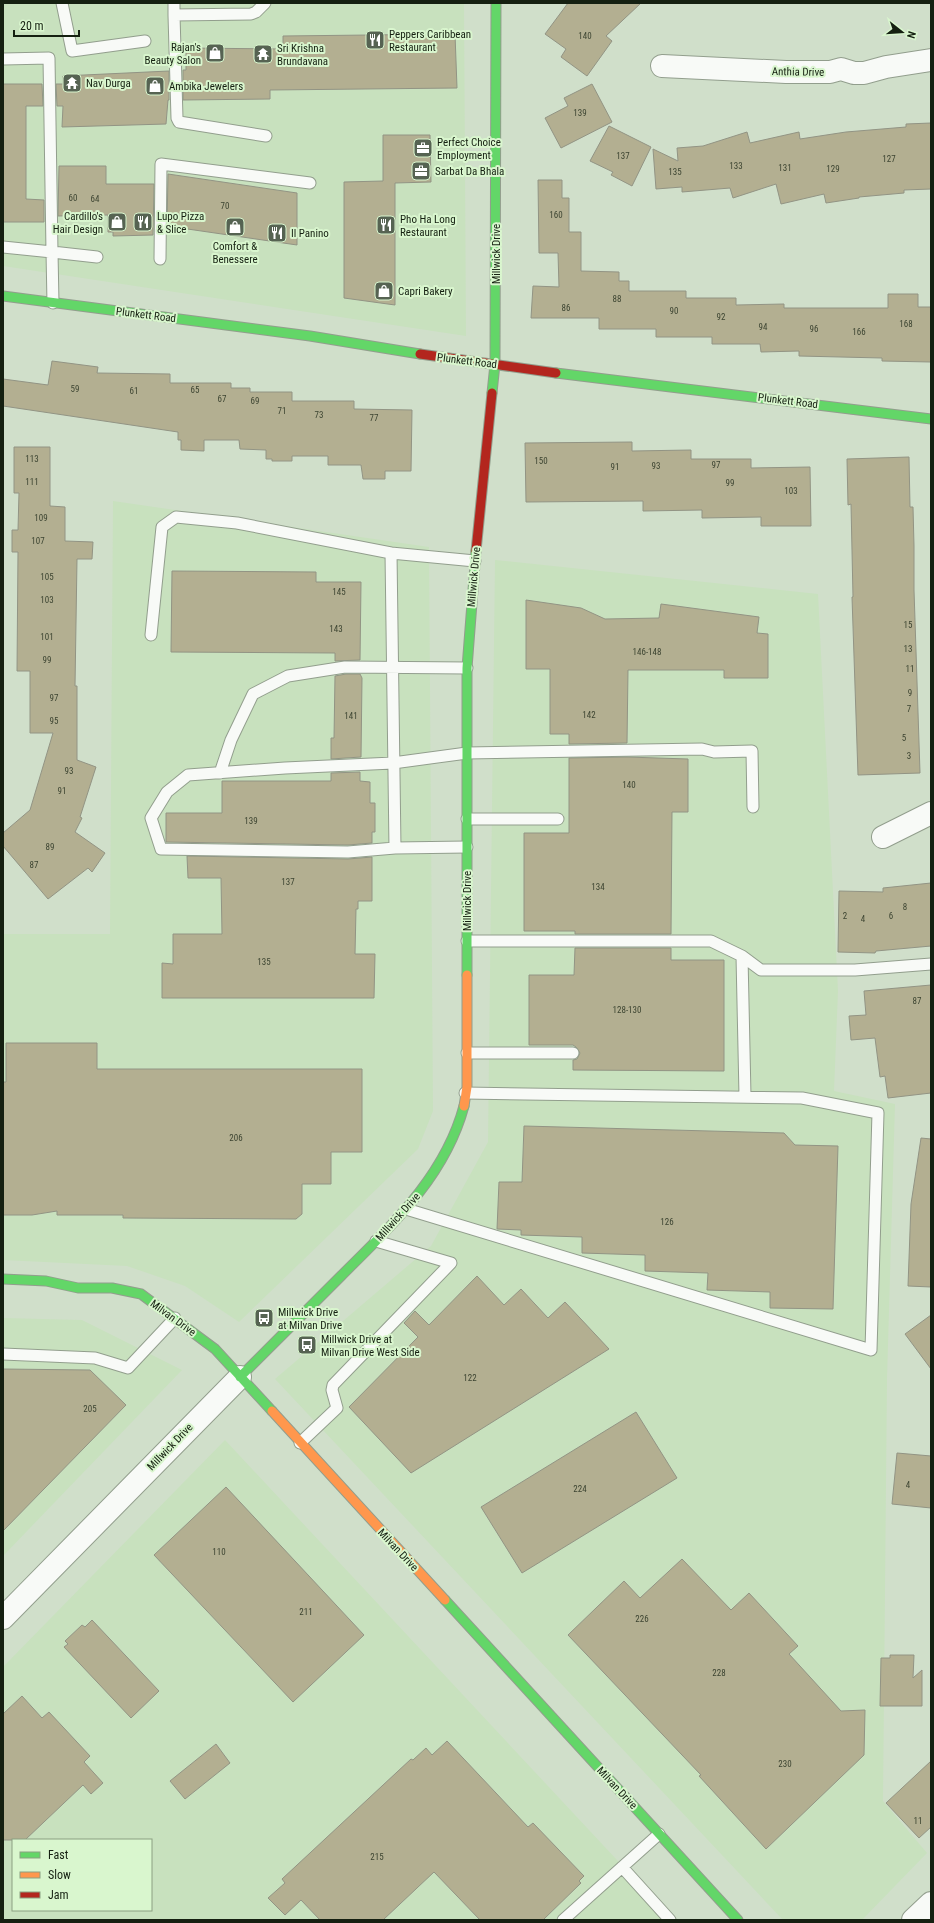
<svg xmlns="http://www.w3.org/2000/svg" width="934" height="1923" font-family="'Roboto Condensed',sans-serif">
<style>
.built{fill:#c8e1be;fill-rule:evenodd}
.building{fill:#b3af91;stroke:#929484}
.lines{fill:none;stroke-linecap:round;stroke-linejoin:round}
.lane-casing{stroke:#929e8d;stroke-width:13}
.street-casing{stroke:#929e8d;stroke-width:24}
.fast-casing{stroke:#929e8d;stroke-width:11}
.slow-casing{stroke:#929e8d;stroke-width:11}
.jam-casing{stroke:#929e8d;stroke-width:11}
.lane{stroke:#f8faf7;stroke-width:11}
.street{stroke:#f8faf7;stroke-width:22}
.fast{stroke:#63d668;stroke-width:9}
.slow{stroke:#ff974d;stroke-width:9}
.jam{stroke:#b3261e;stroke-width:9}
.labels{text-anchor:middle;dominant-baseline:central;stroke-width:4;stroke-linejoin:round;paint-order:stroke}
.number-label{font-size:9px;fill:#3c4431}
.poi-label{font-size:11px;fill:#152011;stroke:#d9f6ce;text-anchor:start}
.street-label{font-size:11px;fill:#152011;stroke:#d9f6ce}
</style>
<rect width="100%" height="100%" fill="#d0dfca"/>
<path class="built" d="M 9,3 L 464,3 L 466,336 L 3,266 L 3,4 Z
M 113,501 L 429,547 L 433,1111 L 418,1149 L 239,1322 L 185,1286 L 127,1266 L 3,1260 L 3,934 L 110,934 Z
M 495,560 L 818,594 L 838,991 L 834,1091 L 895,1104 L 887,1379 L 883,1801 L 927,1853 L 862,1920 L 783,1920 L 275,1379 L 431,1246 L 488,1142 Z
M 3,1318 L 82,1320 L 182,1370 L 3,1556 Z
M 225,1440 L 673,1920 L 3,1920 L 3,1667 ZM 13,1840 L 151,1840 L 151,1910 L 13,1910 Z"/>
<path class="building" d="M 568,3 L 641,3 L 606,36 L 612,41 L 587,76 L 561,57 L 566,49 L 545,34 Z
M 455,34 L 457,88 L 270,90 L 270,99 L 183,100 L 183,70 L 186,70 L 186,48 L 283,49 L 283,36 Z
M 169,71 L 169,100 L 168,100 L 166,124 L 62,127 L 63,106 L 57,106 L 56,84 L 63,84 L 63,76 Z
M 3,84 L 42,84 L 43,106 L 26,106 L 26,199 L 44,200 L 44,222 L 3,222 Z
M 592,84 L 612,122 L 561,148 L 545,118 L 568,106 L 564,98 Z
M 931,123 L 931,189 L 904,190 L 904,193 L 859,197 L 859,198 L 826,203 L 824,194 L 781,204 L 776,184 L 733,198 L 730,188 L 682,192 L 682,187 L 656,189 L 653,149 L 678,161 L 677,148 L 703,146 L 747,132 L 750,143 L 799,132 L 800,139 L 846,132 L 906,127 L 906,124 Z
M 609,126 L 651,147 L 632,186 L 611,175 L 613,172 L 590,161 Z
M 383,135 L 430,135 L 431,182 L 395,183 L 395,305 L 344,298 L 344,182 L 383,181 Z
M 59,166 L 106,166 L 106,184 L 154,184 L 153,235 L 113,236 L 113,232 L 108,232 L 108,215 L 58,216 Z
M 168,174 L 297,193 L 297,245 L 167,226 Z
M 538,180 L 562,180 L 562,198 L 569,198 L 569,232 L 581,232 L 581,271 L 619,272 L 619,281 L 629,281 L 629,291 L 686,291 L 686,298 L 736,298 L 736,305 L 784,304 L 784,308 L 888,308 L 888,294 L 918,294 L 918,307 L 931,307 L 931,362 L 882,361 L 882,358 L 799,356 L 799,351 L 761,352 L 760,344 L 712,344 L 712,337 L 656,337 L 656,329 L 599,329 L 599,318 L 531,318 L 533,286 L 559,287 L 558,253 L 539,253 Z
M 52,361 L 98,367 L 97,373 L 170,374 L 170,383 L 231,383 L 231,388 L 250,388 L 250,392 L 292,392 L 292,401 L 354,401 L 354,409 L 412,410 L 411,471 L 385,471 L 385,479 L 363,479 L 361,465 L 328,465 L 328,456 L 292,456 L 292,461 L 272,461 L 272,459 L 266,459 L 266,450 L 240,449 L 239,440 L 204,440 L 204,451 L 181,450 L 181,440 L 178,440 L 178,432 L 3,406 L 3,379 L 48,385 Z
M 632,442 L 632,451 L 691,450 L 691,459 L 751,459 L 751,468 L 810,467 L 811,526 L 761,526 L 761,517 L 702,518 L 702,510 L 643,511 L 643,501 L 526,502 L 525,443 Z
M 14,447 L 50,447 L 50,506 L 65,507 L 65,541 L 93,542 L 92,559 L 77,559 L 75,686 L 77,686 L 77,760 L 96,767 L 80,817 L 82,818 L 75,832 L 105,853 L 92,872 L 88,868 L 48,899 L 3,846 L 3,833 L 30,810 L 53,733 L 30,733 L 30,671 L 17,671 L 18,552 L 12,552 L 12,530 L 18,530 L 19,493 L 14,493 Z
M 909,457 L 910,507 L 913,507 L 914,546 L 914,590 L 920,773 L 858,775 L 852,597 L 853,597 L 851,504 L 848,505 L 847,459 Z
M 172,571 L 316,572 L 316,582 L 361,582 L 360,660 L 335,661 L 335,653 L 171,652 Z
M 526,600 L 581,608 L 605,619 L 659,618 L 661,604 L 759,617 L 757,633 L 768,634 L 768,678 L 724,678 L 724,670 L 628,670 L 627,743 L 569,744 L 569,734 L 550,734 L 550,669 L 526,669 Z
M 346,674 L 360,674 L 362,678 L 361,757 L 331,759 L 331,738 L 334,738 L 335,676 Z
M 627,757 L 688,759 L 688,812 L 672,812 L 671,934 L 575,934 L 575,931 L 524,931 L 524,833 L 569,833 L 569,758 Z
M 360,772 L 360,781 L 370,782 L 370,803 L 375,803 L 375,832 L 372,832 L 372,843 L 348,845 L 166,842 L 166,813 L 222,813 L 222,781 L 331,781 L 331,773 Z
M 187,856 L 348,859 L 372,857 L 372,901 L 358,901 L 358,909 L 356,909 L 355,954 L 375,954 L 374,998 L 162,998 L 162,963 L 173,964 L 173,934 L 222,934 L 221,878 L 188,878 Z
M 931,883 L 931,946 L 876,951 L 875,953 L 838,952 L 839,891 L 883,892 L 883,888 Z
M 575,948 L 671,948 L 671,960 L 724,960 L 724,1071 L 573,1070 L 573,1060 L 577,1059 L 580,1053 L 576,1047 L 573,1045 L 529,1045 L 529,975 L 574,975 Z
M 931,985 L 931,1093 L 888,1098 L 885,1076 L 880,1077 L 875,1038 L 851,1040 L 849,1016 L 866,1015 L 864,991 Z
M 6,1043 L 97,1043 L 97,1069 L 362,1069 L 362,1152 L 331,1152 L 331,1184 L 302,1184 L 302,1214 L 296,1219 L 123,1218 L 123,1215 L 57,1215 L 57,1211 L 32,1215 L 3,1215 L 3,1082 L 6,1082 Z
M 524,1126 L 784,1133 L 795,1145 L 838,1146 L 833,1309 L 770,1308 L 770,1292 L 707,1290 L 708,1273 L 645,1271 L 645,1255 L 582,1253 L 582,1237 L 521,1235 L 521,1230 L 497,1229 L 499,1182 L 522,1182 Z
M 921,1138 L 931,1139 L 931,1287 L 908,1286 L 911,1204 Z
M 477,1276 L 504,1305 L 521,1289 L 548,1318 L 565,1302 L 609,1349 L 411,1473 L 349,1407 L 418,1337 L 404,1323 L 415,1311 L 429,1325 Z
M 931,1315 L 931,1369 L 905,1334 Z
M 3,1369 L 90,1370 L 126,1405 L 3,1531 Z
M 636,1412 L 677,1478 L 522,1573 L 481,1507 Z
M 897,1453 L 931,1456 L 931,1508 L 892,1504 Z
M 226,1487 L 364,1635 L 293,1702 L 154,1555 Z
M 682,1559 L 731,1610 L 749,1593 L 798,1646 L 789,1654 L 841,1711 L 865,1710 L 864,1755 L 766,1849 L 699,1776 L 701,1775 L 568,1635 L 624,1581 L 640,1598 Z
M 92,1620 L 159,1691 L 131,1718 L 64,1647 L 68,1644 L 65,1641 L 82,1625 L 85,1627 Z
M 890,1655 L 914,1655 L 913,1678 L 922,1670 L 922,1706 L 880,1706 L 881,1658 L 890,1658 Z
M 22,1696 L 42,1718 L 49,1712 L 90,1756 L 84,1762 L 103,1783 L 91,1794 L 83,1785 L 25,1840 L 3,1840 L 3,1714 Z
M 447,1741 L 528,1827 L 533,1823 L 584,1876 L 579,1881 L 581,1883 L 543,1920 L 480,1920 L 434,1872 L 383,1920 L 320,1920 L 301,1900 L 285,1915 L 268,1898 L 285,1883 L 282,1879 L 411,1759 L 413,1760 L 426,1748 L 432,1755 Z
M 216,1744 L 230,1763 L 185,1799 L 170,1781 Z
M 931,1761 L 931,1827 L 919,1838 L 886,1803 Z"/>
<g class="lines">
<defs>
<path id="lane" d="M 62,3 L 72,51 L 145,41
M 174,3 L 174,15 L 251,14 L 256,12 L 265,3
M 174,15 L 177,118 L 179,122 L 266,136
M 3,59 L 49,58 L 52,252 L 3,247
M 160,259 L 161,164 L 310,183
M 53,303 L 52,252 L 97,257
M 151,635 L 162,527 L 176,517 L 237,523 L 391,553
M 220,773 L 231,740 L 253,694 L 288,676 L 345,667 L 467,668
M 467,819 L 558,819
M 467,847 L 395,848 L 391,553 L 475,561
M 395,848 L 348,852 L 161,849 L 151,818 L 167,792 L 188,775 L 285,768 L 393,763 L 467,753 L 702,749 L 714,752 L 752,751 L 753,807
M 467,941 L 711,941 L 742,956 L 761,970 L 855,970 L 931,964
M 742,956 L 745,1096
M 467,1053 L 573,1053
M 406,1209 L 871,1350 L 878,1113 L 802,1098 L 465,1093
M 3,1354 L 95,1358 L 128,1368 L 175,1318
M 300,1443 L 337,1408 L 332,1390 L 333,1385 L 451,1263 L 376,1241
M 622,1867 L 670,1920
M 563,1920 L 659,1834"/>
<path id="street" d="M 662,66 L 786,72 L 830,72 L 841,69 L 854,73 L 864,73 L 886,67 L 931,60
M 883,837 L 931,813
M 3,1618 L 240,1377
M 913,1920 L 931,1903"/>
<path id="fast" d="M 3,296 L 310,336 L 420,354
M 556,373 L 931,419
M 492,393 L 495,364 L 496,3
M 467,975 L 467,668 L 476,551
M 3,1279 L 46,1281 L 78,1288 L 112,1288 L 141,1294 L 215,1349 L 272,1411
M 240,1377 C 274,1343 307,1310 341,1276 C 391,1226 445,1177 464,1106
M 445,1600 L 738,1920"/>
<path id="slow" d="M 464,1106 L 467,1087 L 467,975
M 272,1411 L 445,1600"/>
<path id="jam" d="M 420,354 L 556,373
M 476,551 L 492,393"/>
</defs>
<use href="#lane" class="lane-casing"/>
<use href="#street" class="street-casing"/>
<use href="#fast" class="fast-casing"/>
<use href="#slow" class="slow-casing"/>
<use href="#jam" class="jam-casing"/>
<use href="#lane" class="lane"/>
<use href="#street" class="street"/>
<use href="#fast" class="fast"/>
<use href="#slow" class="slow"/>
<use href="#jam" class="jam"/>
</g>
<defs>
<symbol id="restaurant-square" viewBox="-11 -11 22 22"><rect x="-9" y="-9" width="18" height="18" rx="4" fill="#566352" stroke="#d9f6ce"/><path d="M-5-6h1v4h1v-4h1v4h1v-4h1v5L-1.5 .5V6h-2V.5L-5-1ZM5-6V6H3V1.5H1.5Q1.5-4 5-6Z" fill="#fff"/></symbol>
<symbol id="shop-square" viewBox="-11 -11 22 22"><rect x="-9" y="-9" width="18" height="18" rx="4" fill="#566352" stroke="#d9f6ce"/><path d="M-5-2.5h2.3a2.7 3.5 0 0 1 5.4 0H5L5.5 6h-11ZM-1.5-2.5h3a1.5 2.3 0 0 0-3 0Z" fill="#fff"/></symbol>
<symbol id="temple-square" viewBox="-11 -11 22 22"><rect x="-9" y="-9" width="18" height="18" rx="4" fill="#566352" stroke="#d9f6ce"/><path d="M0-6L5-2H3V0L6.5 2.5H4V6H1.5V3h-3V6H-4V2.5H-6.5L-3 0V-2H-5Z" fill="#fff"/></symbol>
<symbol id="office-square" viewBox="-11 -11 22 22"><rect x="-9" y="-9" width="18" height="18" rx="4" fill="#566352" stroke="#d9f6ce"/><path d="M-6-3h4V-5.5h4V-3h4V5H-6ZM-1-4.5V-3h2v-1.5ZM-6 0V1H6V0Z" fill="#fff"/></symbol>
<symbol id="bus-square" viewBox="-11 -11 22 22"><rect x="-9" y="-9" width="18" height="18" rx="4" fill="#566352" stroke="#d9f6ce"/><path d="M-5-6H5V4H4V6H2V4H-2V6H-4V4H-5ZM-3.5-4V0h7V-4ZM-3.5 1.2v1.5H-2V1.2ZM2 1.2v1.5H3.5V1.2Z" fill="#fff"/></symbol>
</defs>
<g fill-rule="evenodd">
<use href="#restaurant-square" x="364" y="29" width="22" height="22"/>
<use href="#shop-square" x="204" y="42" width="22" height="22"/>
<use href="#temple-square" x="252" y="43" width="22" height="22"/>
<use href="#temple-square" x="61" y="72" width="22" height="22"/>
<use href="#shop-square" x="144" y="75" width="22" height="22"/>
<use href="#office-square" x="412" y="137" width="22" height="22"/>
<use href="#office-square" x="410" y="160" width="22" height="22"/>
<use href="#shop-square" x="106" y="211" width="22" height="22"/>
<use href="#restaurant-square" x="132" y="211" width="22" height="22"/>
<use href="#restaurant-square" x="375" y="214" width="22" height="22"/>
<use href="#shop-square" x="224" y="216" width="22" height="22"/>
<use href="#restaurant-square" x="266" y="222" width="22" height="22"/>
<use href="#shop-square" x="373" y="280" width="22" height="22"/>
<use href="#bus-square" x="253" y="1307" width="22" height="22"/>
<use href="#bus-square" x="296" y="1334" width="22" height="22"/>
</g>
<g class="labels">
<g class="number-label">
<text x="585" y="36">140</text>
<text x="580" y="113">139</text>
<text x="623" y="156">137</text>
<text x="889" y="159">127</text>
<text x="736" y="166">133</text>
<text x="785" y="168">131</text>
<text x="833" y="169">129</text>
<text x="675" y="172">135</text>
<text x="73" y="198">60</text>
<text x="95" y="199">64</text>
<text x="225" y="206">70</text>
<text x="556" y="215">160</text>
<text x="617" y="299">88</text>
<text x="566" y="308">86</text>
<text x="674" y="311">90</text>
<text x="721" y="317">92</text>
<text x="906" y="324">168</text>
<text x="763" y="327">94</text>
<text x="814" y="329">96</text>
<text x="859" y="332">166</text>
<text x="75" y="389">59</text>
<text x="195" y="390">65</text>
<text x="134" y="391">61</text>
<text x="222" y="399">67</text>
<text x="255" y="401">69</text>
<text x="282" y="411">71</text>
<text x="319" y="415">73</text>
<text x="374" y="418">77</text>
<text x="32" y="459">113</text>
<text x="541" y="461">150</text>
<text x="716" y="465">97</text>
<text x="656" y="466">93</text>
<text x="615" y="467">91</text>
<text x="32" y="482">111</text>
<text x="730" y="483">99</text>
<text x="791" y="491">103</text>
<text x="41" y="518">109</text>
<text x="38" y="541">107</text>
<text x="47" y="577">105</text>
<text x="339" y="592">145</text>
<text x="47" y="600">103</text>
<text x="908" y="625">15</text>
<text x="336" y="629">143</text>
<text x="47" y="637">101</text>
<text x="908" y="649">13</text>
<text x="647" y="652">146-148</text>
<text x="47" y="660">99</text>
<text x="910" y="669">11</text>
<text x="910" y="693">9</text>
<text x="54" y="698">97</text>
<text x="909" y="709">7</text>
<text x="589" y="715">142</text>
<text x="351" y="716">141</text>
<text x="54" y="721">95</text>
<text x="904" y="738">5</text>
<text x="909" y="756">3</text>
<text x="69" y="771">93</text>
<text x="629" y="785">140</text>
<text x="62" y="791">91</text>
<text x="251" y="821">139</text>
<text x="50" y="847">89</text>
<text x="34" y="865">87</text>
<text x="288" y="882">137</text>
<text x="598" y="887">134</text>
<text x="905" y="907">8</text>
<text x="845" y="916">2</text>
<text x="891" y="916">6</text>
<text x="863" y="919">4</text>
<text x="264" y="962">135</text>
<text x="917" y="1001">87</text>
<text x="627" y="1010">128-130</text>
<text x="236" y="1138">206</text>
<text x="667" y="1222">126</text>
<text x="470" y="1378">122</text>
<text x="90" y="1409">205</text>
<text x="908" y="1485">4</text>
<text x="580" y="1489">224</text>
<text x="219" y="1552">110</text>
<text x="306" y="1612">211</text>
<text x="642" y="1619">226</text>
<text x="719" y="1673">228</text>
<text x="785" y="1764">230</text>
<text x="918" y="1821">11</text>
<text x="377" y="1857">215</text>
</g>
<g class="poi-label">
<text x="389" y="34">Peppers Caribbean<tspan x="389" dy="13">Restaurant</tspan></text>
<text x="201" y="47" text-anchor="end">Rajan's<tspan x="201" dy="13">Beauty Salon</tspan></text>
<text x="277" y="48">Sri Krishna<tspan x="277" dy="13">Brundavana</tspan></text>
<text x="86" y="83">Nav Durga</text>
<text x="169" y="86">Ambika Jewelers</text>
<text x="437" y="142">Perfect Choice<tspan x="437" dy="13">Employment</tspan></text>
<text x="435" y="171">Sarbat Da Bhala</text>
<text x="103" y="216" text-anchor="end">Cardillo's<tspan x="103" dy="13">Hair Design</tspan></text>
<text x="157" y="216">Lupo Pizza<tspan x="157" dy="13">&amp; Slice</tspan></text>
<text x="400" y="219">Pho Ha Long<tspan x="400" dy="13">Restaurant</tspan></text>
<text x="291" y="233">Il Panino</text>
<text x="235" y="246" text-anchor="middle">Comfort &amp;<tspan x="235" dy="13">Benessere</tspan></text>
<text x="398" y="291">Capri Bakery</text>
<text x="278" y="1312">Millwick Drive<tspan x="278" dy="13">at Milvan Drive</tspan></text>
<text x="321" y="1339">Millwick Drive at<tspan x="321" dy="13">Milvan Drive West Side</tspan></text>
</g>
<g class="street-label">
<text transform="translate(798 72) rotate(1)">Anthia Drive</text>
<text transform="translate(496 254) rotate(-90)">Millwick Drive</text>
<text transform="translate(146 315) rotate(7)">Plunkett Road</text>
<text transform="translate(467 361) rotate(7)">Plunkett Road</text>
<text transform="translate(788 401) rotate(7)">Plunkett Road</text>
<text transform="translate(474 577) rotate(-85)">Millwick Drive</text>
<text transform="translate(467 901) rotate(-90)">Millwick Drive</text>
<text transform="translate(398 1217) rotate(-48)">Millwick Drive</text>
<text transform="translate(173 1318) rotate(36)">Milvan Drive</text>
<text transform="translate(170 1447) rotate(-46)">Millwick Drive</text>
<text transform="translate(398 1550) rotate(47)">Milvan Drive</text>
<text transform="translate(617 1788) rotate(47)">Milvan Drive</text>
</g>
</g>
<rect width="934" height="1923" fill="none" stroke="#152011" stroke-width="8"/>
<rect x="12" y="1839" width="140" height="72" fill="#d9f6ce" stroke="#8ba082"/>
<rect x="20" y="1852" width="20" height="6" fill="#63d668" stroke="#8ba082"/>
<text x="48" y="1859" font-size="12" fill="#152011">Fast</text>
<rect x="20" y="1872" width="20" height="6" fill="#ff974d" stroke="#8ba082"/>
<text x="48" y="1879" font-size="12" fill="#152011">Slow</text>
<rect x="20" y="1892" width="20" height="6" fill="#b3261e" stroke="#8ba082"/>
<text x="48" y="1899" font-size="12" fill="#152011">Jam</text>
<g transform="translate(902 32) rotate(107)" stroke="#d9f6ce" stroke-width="3" paint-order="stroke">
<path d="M0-3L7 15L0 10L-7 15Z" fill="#152011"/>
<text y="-6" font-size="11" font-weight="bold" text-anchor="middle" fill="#152011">N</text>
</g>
<path d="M14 30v6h65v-6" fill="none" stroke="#152011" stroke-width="2"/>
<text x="20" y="30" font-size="12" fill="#152011" stroke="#d9f6ce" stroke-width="3" paint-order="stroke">20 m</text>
</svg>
